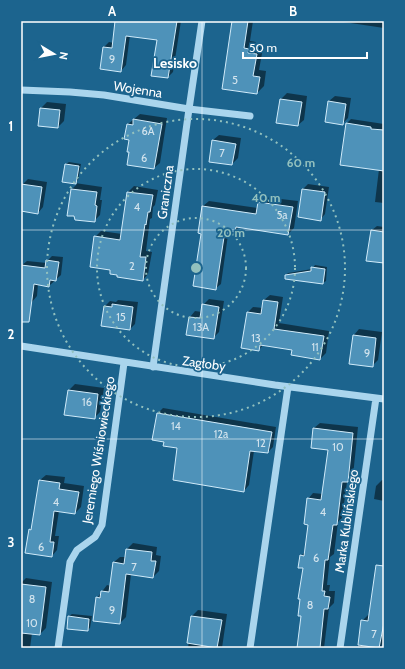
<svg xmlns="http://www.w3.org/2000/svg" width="405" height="669" font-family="Cabin,sans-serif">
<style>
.shadow{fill:#0007}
.building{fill:#4e92b9;stroke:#d0ebfa}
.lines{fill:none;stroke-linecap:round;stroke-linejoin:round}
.minor{stroke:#aad5ed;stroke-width:7}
.grid{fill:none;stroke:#fff;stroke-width:1;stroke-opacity:0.55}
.ring{fill:none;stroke:#93c1be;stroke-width:2;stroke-dasharray:2 4}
.labels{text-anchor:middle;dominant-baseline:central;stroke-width:3.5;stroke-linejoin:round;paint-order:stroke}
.number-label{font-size:11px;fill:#d3e4ee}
.street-label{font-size:13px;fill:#fff;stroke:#1c648e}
.neighbourhood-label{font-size:14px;font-weight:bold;fill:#fff;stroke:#1c648e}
.centre{fill:#93c1be;stroke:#1c648e;stroke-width:2}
.ring-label{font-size:12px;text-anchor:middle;font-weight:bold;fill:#93c1be;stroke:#1c648e;stroke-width:3.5;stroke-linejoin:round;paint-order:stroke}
.neatline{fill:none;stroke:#fff;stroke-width:1.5}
.grid-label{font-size:13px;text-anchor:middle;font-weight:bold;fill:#fff}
</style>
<rect width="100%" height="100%" fill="#1c648e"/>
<path class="shadow" d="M 116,21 L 181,21 L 173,72 L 168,77 L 158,39 L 130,35 L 126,65 L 121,71 L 104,47 L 109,42 L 114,43 Z
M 232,21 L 253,21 L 250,41 L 256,42 L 255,46 L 263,48 L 259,70 L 266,71 L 264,86 L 257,93 L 223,88 Z
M 337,21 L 384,21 L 384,28 Z
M 287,93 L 307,96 L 304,120 L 298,125 L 281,99 Z
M 335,96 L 351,98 L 348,118 L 342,124 L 329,101 Z
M 47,102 L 66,104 L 64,121 L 58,127 L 41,108 Z
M 140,114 L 167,118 L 160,163 L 154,168 L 130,139 L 128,124 Z
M 351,119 L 384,124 L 384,203 L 375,202 L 379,169 L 346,124 Z
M 219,135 L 241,138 L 238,158 L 232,164 L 213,140 Z
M 69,162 L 81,164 L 78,180 L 75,183 L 102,187 L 100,200 L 102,200 L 100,215 L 94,221 L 72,189 L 78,183 L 63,181 L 66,164 Z
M 28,179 L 47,182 L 43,207 L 38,213 L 21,210 L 22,185 Z
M 308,184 L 329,187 L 325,214 L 320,220 L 303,189 Z
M 134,186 L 158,190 L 155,205 L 153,207 L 152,218 L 150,219 L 146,251 L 152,252 L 148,274 L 143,280 L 118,274 L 112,269 L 95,237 L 101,231 L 122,234 L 128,192 Z
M 264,197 L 298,201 L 294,228 L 288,234 L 239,227 L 235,231 L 233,231 L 228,235 L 221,284 L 215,289 L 202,233 L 203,206 L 209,201 L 258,208 L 259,202 Z
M 377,226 L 384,227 L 384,262 L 372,230 Z
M 52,256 L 63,257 L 61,275 L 49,286 L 38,284 L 37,296 L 21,315 L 21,266 L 27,261 L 47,263 L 47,261 Z
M 315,265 L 327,267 L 326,281 L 323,283 L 286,275 L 288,273 L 312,269 Z
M 270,295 L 283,297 L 279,323 L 329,331 L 326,353 L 320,359 L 293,349 L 264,344 L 259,350 L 242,347 L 248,312 L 253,307 L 263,308 L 264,300 Z
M 209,299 L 224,301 L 219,332 L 213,338 L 190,317 L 195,311 L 202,312 L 203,305 Z
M 118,300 L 138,302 L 135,324 L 130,329 L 105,306 L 110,301 L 116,302 Z
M 359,329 L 382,332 L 378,360 L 372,366 L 354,335 Z
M 75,384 L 104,388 L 100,412 L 94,418 L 69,390 Z
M 163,408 L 276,427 L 273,447 L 268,452 L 254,451 L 249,485 L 244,491 L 178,447 L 157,414 Z
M 320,423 L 358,427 L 353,476 L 347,482 L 342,518 L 338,522 L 334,554 L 330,557 L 327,585 L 330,585 L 329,591 L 335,591 L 334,603 L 329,608 L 324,648 L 297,648 L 302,615 L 304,567 L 301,556 L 306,551 L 309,524 L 308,499 L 313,493 L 323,494 L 329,449 L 314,428 Z
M 46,475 L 65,477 L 64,483 L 84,486 L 81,507 L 75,513 L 59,511 L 55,536 L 59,536 L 57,550 L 52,556 L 30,530 L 33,526 L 40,480 Z
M 382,480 L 384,480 L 384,501 L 374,499 L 376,486 Z
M 133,543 L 157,547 L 156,555 L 161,556 L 159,571 L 153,577 L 131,574 L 126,617 L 120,623 L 97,598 L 107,585 L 111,586 L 114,562 L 120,557 L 126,557 L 127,549 Z
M 384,575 L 384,642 L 382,644 L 381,648 L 359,648 L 362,621 L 368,615 L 370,615 Z
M 26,578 L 52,582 L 46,628 L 40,634 L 32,633 L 30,648 L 21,648 L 21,583 Z
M 198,610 L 227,614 L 222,648 L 188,648 L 192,616 Z
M 72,614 L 92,616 L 90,628 L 87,630 L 69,616 Z"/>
<path class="building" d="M 115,21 L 177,21 L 168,78 L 151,76 L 157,40 L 126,36 L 121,72 L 100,69 L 103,47 L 112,48 Z
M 232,21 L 248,21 L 244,48 L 249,49 L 248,53 L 257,54 L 253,76 L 260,77 L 257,94 L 222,89 Z
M 280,99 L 302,102 L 298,126 L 276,123 Z
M 328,101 L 346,104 L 343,125 L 325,122 Z
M 40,108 L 60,110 L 58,128 L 38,126 Z
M 133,119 L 162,124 L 154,169 L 127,165 L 129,152 L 127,152 L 129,140 L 124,139 L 127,124 L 133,125 Z
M 346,123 L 371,127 L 371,129 L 384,130 L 384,171 L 340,165 Z
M 212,140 L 236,144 L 232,165 L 209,162 Z
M 65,164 L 79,166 L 76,184 L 62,182 Z
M 21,184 L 42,187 L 38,214 L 21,211 Z
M 71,189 L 97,192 L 95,205 L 97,206 L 95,222 L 75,220 L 74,216 L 67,216 Z
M 302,189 L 325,192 L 321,221 L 298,217 Z
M 127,192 L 153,195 L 150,212 L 148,212 L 146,225 L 145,224 L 140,257 L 146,257 L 143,281 L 117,277 L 117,275 L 110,274 L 110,270 L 90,267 L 94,236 L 120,240 Z
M 258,202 L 293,207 L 288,235 L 236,227 L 235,232 L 228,231 L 227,237 L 224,237 L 216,290 L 193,286 L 201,234 L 198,233 L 202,206 L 256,214 Z
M 371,230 L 384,232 L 384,263 L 366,261 Z
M 46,260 L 59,262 L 56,281 L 50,280 L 49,287 L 34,284 L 29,322 L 21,322 L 21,265 L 45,268 Z
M 311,267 L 325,269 L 323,284 L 285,279 L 285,275 L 311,271 Z
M 263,300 L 278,302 L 274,329 L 324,336 L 320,360 L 291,355 L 292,350 L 260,345 L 259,351 L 241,348 L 247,312 L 261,314 Z
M 112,304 L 133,307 L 130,330 L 101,326 L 104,306 L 112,307 Z
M 202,304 L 219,307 L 214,339 L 186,335 L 189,317 L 200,318 Z
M 353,335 L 376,338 L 373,367 L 349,364 Z
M 68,390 L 98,394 L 95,419 L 64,415 Z
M 157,413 L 272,432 L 268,453 L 250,451 L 244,492 L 173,480 L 177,448 L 163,446 L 164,442 L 152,440 Z
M 313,428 L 353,433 L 348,482 L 342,482 L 337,525 L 333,525 L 328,560 L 325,560 L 322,591 L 325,591 L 324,596 L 330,597 L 328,609 L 324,609 L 320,648 L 297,648 L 301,616 L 298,616 L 300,599 L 298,599 L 303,568 L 298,568 L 300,555 L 304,556 L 308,525 L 304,524 L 307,498 L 321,500 L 328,450 L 311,448 Z
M 39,480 L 60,483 L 59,489 L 79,492 L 75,514 L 54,511 L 50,542 L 54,542 L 52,557 L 25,553 L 29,529 L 31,530 Z
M 126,549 L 152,552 L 151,561 L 156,561 L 153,578 L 126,574 L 120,624 L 93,621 L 96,597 L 100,598 L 101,591 L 109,592 L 113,562 L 124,564 Z
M 376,565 L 384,566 L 384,623 L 379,648 L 358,645 L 361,620 L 368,621 Z
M 21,584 L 46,587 L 40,635 L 21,633 Z
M 68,616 L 89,619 L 88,631 L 67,629 Z
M 191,616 L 222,620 L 217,648 L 187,643 Z"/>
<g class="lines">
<path class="minor" d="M 21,90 L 70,92 L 104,95 L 189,109 L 250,116
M 21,346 L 275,385 L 384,399
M 153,367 L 189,109 L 202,21
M 58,648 L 70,562 L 77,550 L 95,537 L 102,525 L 124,363
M 250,648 L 288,387
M 340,648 L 376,398"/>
</g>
<path class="grid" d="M 202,21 L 202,648M 21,230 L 384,230M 21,439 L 384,439"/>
<g class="ring">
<circle cx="196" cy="268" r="50"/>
<circle cx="196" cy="268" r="99"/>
<circle cx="196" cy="268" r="149"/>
</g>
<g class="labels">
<g class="number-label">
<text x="112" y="59">9</text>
<text x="235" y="80">5</text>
<text x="148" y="131">6A</text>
<text x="222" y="153">7</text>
<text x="144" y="158">6</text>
<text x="137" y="207">4</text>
<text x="282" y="215">5a</text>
<text x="132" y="266">2</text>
<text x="121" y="317">15</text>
<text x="201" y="327">13A</text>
<text x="256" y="338">13</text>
<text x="315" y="347">11</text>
<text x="367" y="353">9</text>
<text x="87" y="402">16</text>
<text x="176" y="426">14</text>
<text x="221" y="434">12a</text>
<text x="261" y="443">12</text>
<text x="338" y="447">10</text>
<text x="56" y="502">4</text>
<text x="323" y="512">4</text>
<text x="41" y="547">6</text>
<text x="316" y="558">6</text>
<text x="134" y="567">7</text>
<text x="32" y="599">8</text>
<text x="310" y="605">8</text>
<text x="112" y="610">9</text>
<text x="32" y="623">10</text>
<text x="374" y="634">7</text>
</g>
<g class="street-label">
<text transform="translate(138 89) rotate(9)">Wojenna</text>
<text transform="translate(165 192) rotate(-82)">Graniczna</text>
<text transform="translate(204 363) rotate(8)">Zagłoby</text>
<text transform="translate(98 450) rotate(-81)">Jeremiego Wiśniowieckiego</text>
<text transform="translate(346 521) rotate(-82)">Marka Kublińskiego</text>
</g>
<g class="neighbourhood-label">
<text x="175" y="63">Lesisko</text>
</g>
</g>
<circle cx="196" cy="268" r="6" class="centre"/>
<g class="ring-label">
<text x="301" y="167">60 m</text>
<text x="266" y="202">40 m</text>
<text x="231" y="237">20 m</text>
</g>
<rect width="405" height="669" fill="none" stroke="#1c648e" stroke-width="44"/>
<g transform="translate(54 54) rotate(100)" stroke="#1c648e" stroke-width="3" paint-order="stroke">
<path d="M0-3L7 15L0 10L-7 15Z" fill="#ffffff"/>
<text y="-6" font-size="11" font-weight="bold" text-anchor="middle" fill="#ffffff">N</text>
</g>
<path d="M243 52v6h124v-6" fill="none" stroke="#ffffff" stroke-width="2"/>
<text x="249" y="52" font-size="12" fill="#ffffff" stroke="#1c648e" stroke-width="3" paint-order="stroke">50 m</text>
<rect x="22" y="22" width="361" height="625" class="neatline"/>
<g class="grid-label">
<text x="112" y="16">A</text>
<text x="293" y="16">B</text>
<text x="11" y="131">1</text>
<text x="11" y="339">2</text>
<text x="11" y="547">3</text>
</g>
</svg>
